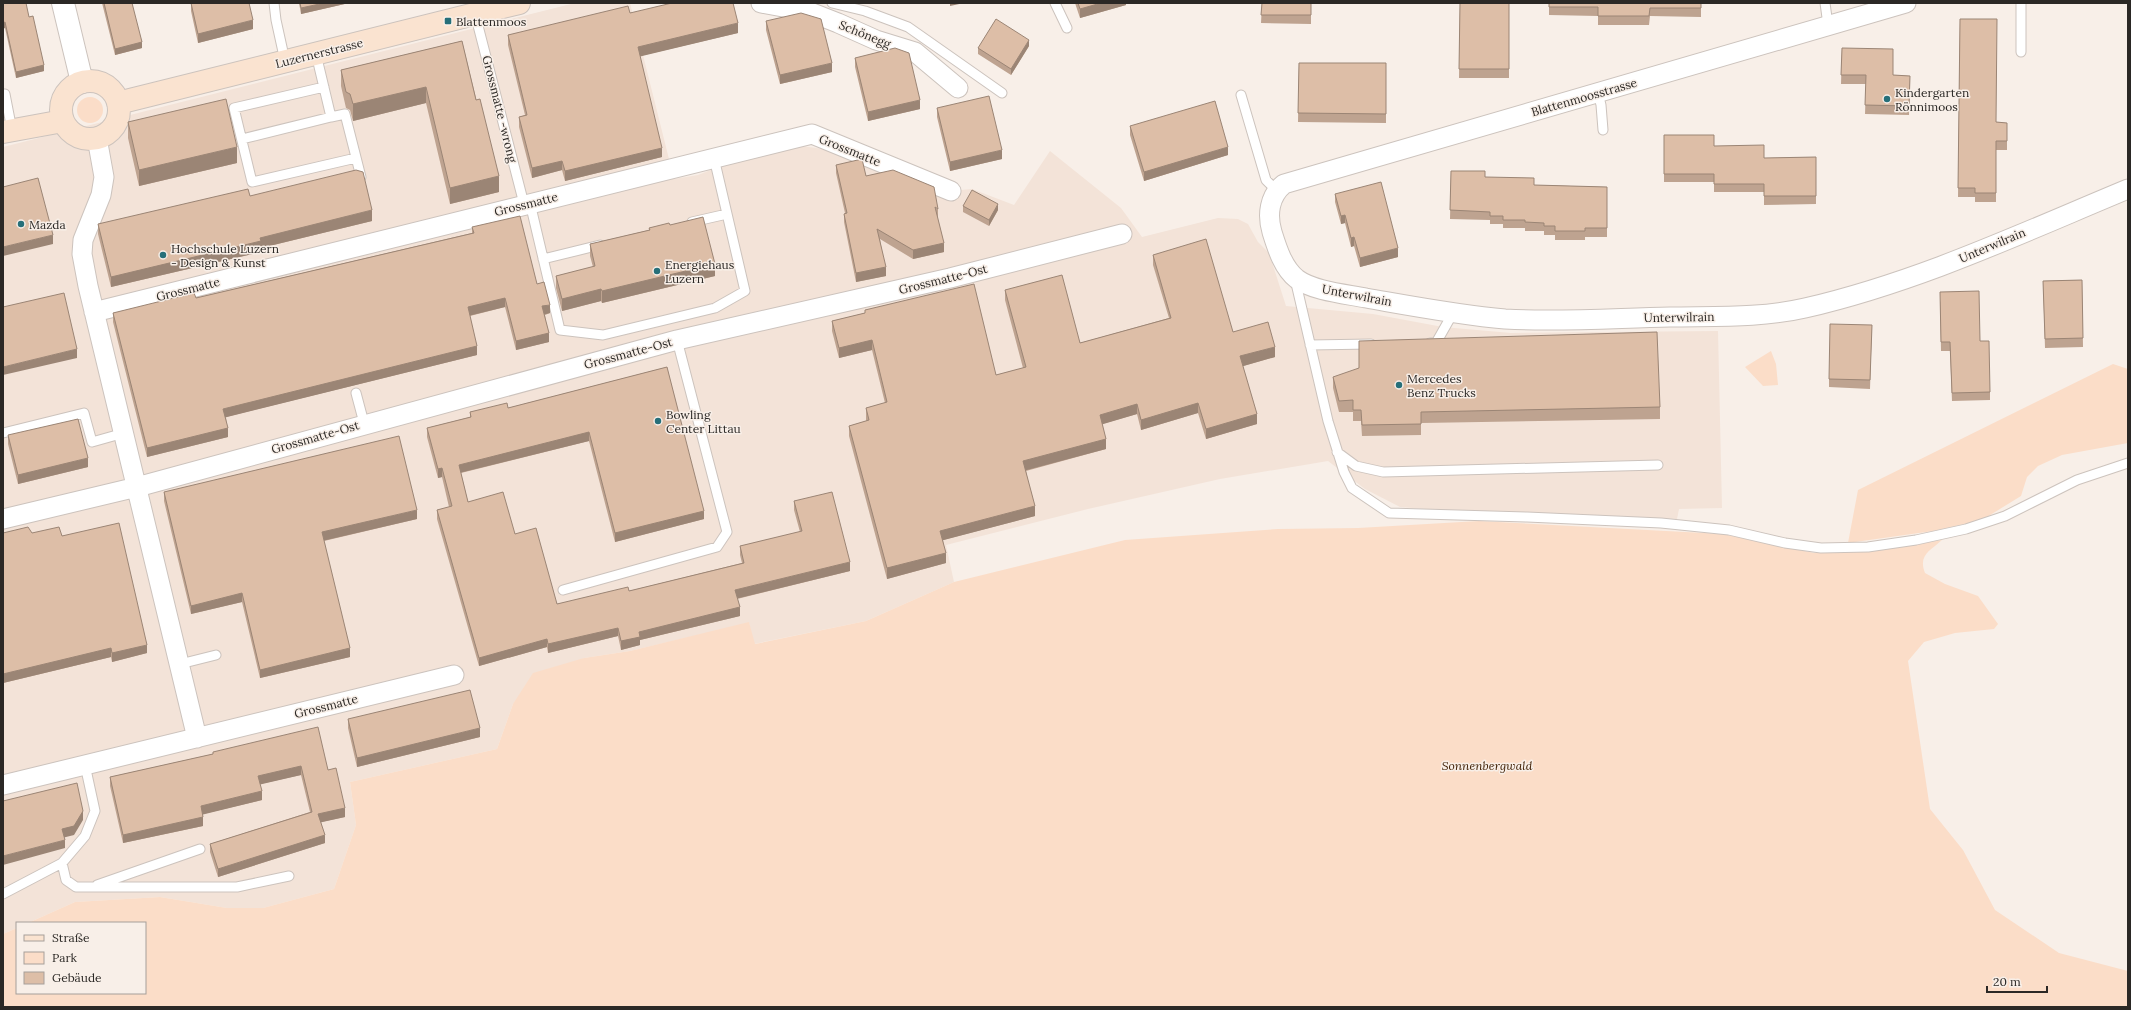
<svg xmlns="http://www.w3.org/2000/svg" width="2131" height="1010" font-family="Lora,serif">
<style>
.built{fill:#f3e3d8}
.green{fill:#fbddc8}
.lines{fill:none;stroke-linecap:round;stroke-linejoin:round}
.service-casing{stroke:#ccc3bd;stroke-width:11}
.minor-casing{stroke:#ccc3bd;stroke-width:21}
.tertiary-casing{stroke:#ccc3bd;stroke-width:24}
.secondary-casing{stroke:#ccc3bd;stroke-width:24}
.service{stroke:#fff;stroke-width:9}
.minor{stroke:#fff;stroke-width:19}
.tertiary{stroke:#fff;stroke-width:22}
.secondary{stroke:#fae3d0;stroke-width:22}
.wall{fill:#bea390}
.shaded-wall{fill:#9b8575}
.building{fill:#ddbea7;stroke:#9b8575}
.poi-dot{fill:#266f79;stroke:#f8efe8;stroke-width:1.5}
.labels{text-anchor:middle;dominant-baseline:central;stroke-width:3;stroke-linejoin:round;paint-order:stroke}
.poi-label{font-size:12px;fill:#2b2825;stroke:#f8efe8;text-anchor:start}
.street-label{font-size:12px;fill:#2b2825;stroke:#f8efe8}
.park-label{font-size:12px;font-style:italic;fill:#422207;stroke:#f8efe8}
</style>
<rect width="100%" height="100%" fill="#f8efe8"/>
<path class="built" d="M 575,3 L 630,3 L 674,179 L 698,175 L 726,164 L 801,146 L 839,151 L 939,192 L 972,189 L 1014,205 L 1050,151 L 1121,208 L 1142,237 L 1218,218 L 1238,219 L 1248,224 L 1258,242 L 1269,253 L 1286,306 L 1373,314 L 1443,327 L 1511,333 L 1718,331 L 1722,508 L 1679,509 L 1677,519 L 1463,512 L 1400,507 L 1365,489 L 1328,461 L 1220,479 L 1088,509 L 946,545 L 954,582 L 866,621 L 754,644 L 749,623 L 630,651 L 584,658 L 513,704 L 497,749 L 350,782 L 356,825 L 334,889 L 263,908 L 227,908 L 160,897 L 75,902 L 28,923 L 17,923 L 17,928 L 3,934 L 3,147 Z"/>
<path class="green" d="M77 110a13 13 0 1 1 26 0a13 13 0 1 1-26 0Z
M 1771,351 L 1776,364 L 1778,385 L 1763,386 L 1745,367 Z
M 2113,364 L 2128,369 L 2128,443 L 2062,455 L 2038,466 L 2027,477 L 2021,496 L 1982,520 L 1933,531 L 1848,543 L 1858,490 Z
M 1479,521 L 1723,534 L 1814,553 L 1882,550 L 1942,540 C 1930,551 1918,555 1925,573 L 1945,584 L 1978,596 L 1998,624 L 1994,629 L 1955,633 L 1924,642 L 1908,661 L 1930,809 L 1963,850 L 1995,910 L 2059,953 L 2128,971 L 2128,1007 L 3,1007 L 3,934 L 17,928 L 17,993 L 145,993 L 145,923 L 28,923 L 75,902 L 160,897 L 227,908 L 263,908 L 334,889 L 356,825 L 350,782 L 497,749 L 513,704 L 533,673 L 584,658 L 630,651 L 749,622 L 755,644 L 866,621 L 954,582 L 1125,540 L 1278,529 L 1358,528 Z"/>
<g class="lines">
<defs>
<path id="service" d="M 274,3 L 276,20 L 285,61
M 832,3 L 865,11 L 908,27 L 1002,93
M 1055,3 L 1067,28
M 1825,3 L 1828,25
M 2021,3 L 2021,52
M 475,14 L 524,204
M 324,87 L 234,108 L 252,182 L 356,158
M 1598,93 L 1601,105 L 1603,130
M 5,94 L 12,130
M 1241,95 L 1266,180 L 1276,190
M 331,117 L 345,114 L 361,177
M 242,139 L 331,117 L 316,54
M 530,203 L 560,330 L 603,335 L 715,308 L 745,291 L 714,158
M 692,222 L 727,214
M 543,259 L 600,245
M 1295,279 L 1328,421 L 1344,472 L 1352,488 L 1389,513 L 1527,517 L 1661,523 L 1729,530 L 1785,543 L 1821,548 L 1868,547 L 1916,540 L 1966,529 L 2005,516 L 2077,480 L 2128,463
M 1430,343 L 1436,343 L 1453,313
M 1310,345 L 1371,344
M 356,393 L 364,423
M 3,433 L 84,413 L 92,442 L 124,433
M 1337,452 L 1356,466 L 1383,472 L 1658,465
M 563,590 L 717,547 L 727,532 L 677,340
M 180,664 L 216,655
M 62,863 L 66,880 L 76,887 L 237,887 L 289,876
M 97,885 L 200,849
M 3,894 L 62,863 L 85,836 L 95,811 L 85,765"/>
<path id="minor" d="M 761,3 L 810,12 L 838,23 L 876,40 L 915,52 L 958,88
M 1906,3 L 1284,184 C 1269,196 1267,215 1272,232 C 1277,248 1283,268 1297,279 C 1313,291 1346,294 1366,298 C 1412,306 1459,315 1505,319 C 1560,322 1616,318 1670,317 C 1715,316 1762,318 1805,308 C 1918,282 2022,233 2128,189
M 97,138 L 104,177 L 101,195 L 83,240 L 82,254 L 88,286 L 197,738
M 94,312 L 812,134 L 951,191
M 3,519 L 137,487 L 677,340 L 950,278 L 1122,234
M 3,785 L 454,675"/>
<path id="tertiary" d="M 63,3 L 82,82"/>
<path id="secondary" d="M61 110a29 29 0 1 1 58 0a29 29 0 1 1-58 0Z
M 118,103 L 519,3
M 3,132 L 63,121"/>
</defs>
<use href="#service" class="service-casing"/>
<use href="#minor" class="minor-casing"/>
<use href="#tertiary" class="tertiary-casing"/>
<use href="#secondary" class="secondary-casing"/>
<use href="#service" class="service"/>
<use href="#minor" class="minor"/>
<use href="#tertiary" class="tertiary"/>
<use href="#secondary" class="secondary"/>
</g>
<path class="wall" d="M 3,3 L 29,17 L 44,71 L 16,78 L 5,28 Z
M 102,3 L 132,3 L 142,48 L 115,55 Z
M 191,3 L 253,29 L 198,43 L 191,11 Z
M 299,3 L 349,3 L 301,14 Z
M 1075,3 L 1126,3 L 1126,5 L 1080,18 Z
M 1262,3 L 1311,3 L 1311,24 L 1261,23 Z
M 1460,3 L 1509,3 L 1509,78 L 1459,78 Z
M 1549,3 L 1701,3 L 1701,17 L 1650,16 L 1649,25 L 1598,25 L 1598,16 L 1549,15 Z
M 630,13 L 738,33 L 640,56 L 662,157 L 565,181 L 562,170 L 532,178 L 519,127 L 519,117 L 525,115 L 508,45 L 508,35 Z
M 1960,19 L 1996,122 L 2007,123 L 2007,150 L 1996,150 L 1996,202 L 1975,202 L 1975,197 L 1958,197 Z
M 766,21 L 832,72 L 780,84 L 766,30 Z
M 462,41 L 499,192 L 450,204 L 426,103 L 353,121 L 350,110 L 346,108 L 341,86 L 341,70 Z
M 1029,46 L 1011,75 L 978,54 L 978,48 Z
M 1842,48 L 1893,75 L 1910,76 L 1909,115 L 1865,114 L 1866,84 L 1841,84 Z
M 855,58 L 920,109 L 868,121 L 855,67 Z
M 1299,63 L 1386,63 L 1386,123 L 1298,122 Z
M 937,108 L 1002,159 L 950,171 L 937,117 Z
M 128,122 L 237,163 L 139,186 L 128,138 Z
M 1130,126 L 1228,155 L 1144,181 L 1130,135 Z
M 1664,135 L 1714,146 L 1764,158 L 1816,157 L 1816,204 L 1764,205 L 1764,192 L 1714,192 L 1714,182 L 1664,182 Z
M 836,165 L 866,176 L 938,209 L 938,218 L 937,217 L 944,252 L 913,259 L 880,239 L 886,276 L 856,282 L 844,222 L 844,214 L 845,213 L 836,173 Z
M 1451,171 L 1485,177 L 1534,185 L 1607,187 L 1607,237 L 1585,237 L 1585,240 L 1555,240 L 1555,235 L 1544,235 L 1544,231 L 1525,231 L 1525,228 L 1503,228 L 1503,224 L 1490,224 L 1490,220 L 1450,219 Z
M 1335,194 L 1398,257 L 1360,267 L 1354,246 L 1351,247 L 1345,223 L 1341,224 L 1335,202 Z
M 250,196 L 372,221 L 261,248 L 261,252 L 111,287 L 98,234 L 98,224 Z
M 963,206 L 998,210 L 989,226 L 963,212 Z
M 670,225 L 715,276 L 602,303 L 601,301 L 562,311 L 556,288 L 556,276 L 593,267 L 590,256 L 590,244 L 649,230 L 649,228 Z
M 472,227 L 537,284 L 550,313 L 545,315 L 549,342 L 516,350 L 505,307 L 470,316 L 477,355 L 226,417 L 228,437 L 147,457 L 113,322 L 113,313 L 196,298 L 472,233 Z
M 1153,255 L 1233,332 L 1275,357 L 1243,366 L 1257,424 L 1206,439 L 1198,413 L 1141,430 L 1137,414 L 1102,424 L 1106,449 L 1026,471 L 1035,516 L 943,540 L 946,563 L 887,579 L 849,436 L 849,426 L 866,421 L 866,408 L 885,403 L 872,350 L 839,358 L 832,331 L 832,321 L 865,313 L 865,310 L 996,375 L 1023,368 L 1005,300 L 1005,290 L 1080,343 L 1169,318 L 1153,265 Z
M 2082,280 L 2083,347 L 2045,348 L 2043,281 Z
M 1940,301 L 1980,341 L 1990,392 L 1990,400 L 1952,401 L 1950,351 L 1941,351 Z
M 1872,325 L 1870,389 L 1829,387 L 1829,379 Z
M 667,367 L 704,519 L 615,542 L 589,441 L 461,473 L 468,502 L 515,534 L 557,604 L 629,591 L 742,563 L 740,555 L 740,546 L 800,532 L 794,510 L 794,501 L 850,571 L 737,599 L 740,616 L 640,640 L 640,645 L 621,650 L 618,636 L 548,653 L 547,647 L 479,666 L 437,519 L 437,510 L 449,507 L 442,477 L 438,478 L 427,437 L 427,428 L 470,417 L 470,412 L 508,408 Z
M 1333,377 L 1660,407 L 1660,419 L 1421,423 L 1421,435 L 1362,436 L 1361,421 L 1353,421 L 1353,412 L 1339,412 L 1333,388 Z
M 8,435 L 88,467 L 18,484 L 8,444 Z
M 164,492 L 417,519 L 324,541 L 350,657 L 260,678 L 242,602 L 191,614 L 164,501 Z
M 3,533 L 32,533 L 62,536 L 147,653 L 112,662 L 111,657 L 3,683 Z
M 348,719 L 480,737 L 357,767 L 348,728 Z
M 213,752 L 328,770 L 345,817 L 321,822 L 325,843 L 218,877 L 210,852 L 210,844 L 310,812 L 301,775 L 260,784 L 262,800 L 203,814 L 203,826 L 123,843 L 110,786 L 110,777 L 213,754 Z"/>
<path class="shaded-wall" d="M 324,3 L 349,3 L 301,14 L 301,8 Z
M 950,3 L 964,3 L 950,6 Z
M 1101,3 L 1126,3 L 1126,5 L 1080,18 L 1080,9 Z
M 253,20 L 253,29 L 198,43 L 198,34 Z
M 5,22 L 5,28 L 3,29 L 3,23 Z
M 738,23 L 738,33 L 638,57 L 638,47 Z
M 1029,40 L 1029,46 L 1011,75 L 1011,69 Z
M 142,42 L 142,48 L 115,55 L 115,49 Z
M 832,63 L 832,72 L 780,84 L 780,75 Z
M 44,65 L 44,71 L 16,78 L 16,72 Z
M 426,87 L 426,103 L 353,121 L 353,104 Z
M 920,100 L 920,109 L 868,121 L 868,112 Z
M 237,147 L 237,163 L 139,186 L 139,170 Z
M 1228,147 L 1228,155 L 1144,181 L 1144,172 Z
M 662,148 L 662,157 L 565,181 L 565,171 Z
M 1002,150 L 1002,159 L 950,171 L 950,162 Z
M 562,161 L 562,170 L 532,178 L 532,168 Z
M 499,176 L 499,192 L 450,204 L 450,188 Z
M 998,204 L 998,210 L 989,226 L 989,220 Z
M 372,210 L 372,221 L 261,248 L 261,252 L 111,287 L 111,277 L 260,238 Z
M 1345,215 L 1345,223 L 1341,224 L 1341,216 Z
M 53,235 L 53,244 L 3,256 L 3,247 Z
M 1354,237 L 1354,246 L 1351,247 L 1351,238 Z
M 944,243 L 944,252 L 913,259 L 913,250 Z
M 1398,248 L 1398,257 L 1360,267 L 1360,258 Z
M 715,264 L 715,276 L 602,303 L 602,291 Z
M 886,267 L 886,276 L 856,282 L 856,273 Z
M 601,289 L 601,301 L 562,311 L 562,299 Z
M 505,298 L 505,307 L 468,316 L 468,307 Z
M 550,305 L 550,313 L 542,315 L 542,306 Z
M 549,333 L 549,342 L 516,350 L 516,341 Z
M 872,340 L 872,350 L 839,358 L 839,348 Z
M 477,346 L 477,355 L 223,418 L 223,409 Z
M 1275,347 L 1275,357 L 1240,367 L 1240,356 Z
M 77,349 L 77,358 L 3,375 L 3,367 Z
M 1198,403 L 1198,413 L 1141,430 L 1141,420 Z
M 1137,404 L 1137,414 L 1100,425 L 1100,415 Z
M 1257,414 L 1257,424 L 1206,439 L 1206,429 Z
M 228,428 L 228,437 L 147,457 L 147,448 Z
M 589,432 L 589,441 L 459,473 L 459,465 Z
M 1106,439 L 1106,449 L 1023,471 L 1023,461 Z
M 88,458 L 88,467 L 18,484 L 18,475 Z
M 442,468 L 442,477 L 438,478 L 438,469 Z
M 1035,506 L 1035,516 L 940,541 L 940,531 Z
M 417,510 L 417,519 L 322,541 L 322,532 Z
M 704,511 L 704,519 L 615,542 L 615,533 Z
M 946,553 L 946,563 L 887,579 L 887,568 Z
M 850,562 L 850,571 L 735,599 L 735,590 Z
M 242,593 L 242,602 L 191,614 L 191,606 Z
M 740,607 L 740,616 L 640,640 L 640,645 L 621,650 L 621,641 L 639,632 Z
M 618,628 L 618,636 L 548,653 L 548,644 Z
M 547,639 L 547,647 L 479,666 L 479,658 Z
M 147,645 L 147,653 L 112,662 L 112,653 Z
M 111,648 L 111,657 L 3,683 L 3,674 Z
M 350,648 L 350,657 L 260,678 L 260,670 Z
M 480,728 L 480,737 L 357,767 L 357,758 Z
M 301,766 L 301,775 L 258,785 L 258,776 Z
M 262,791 L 262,800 L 201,815 L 201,806 Z
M 345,808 L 345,817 L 318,823 L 318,814 Z
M 83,811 L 83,820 L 74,835 L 62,838 L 62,829 Z
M 203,817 L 203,826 L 123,843 L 123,835 Z
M 325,835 L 325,843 L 218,877 L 218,869 Z
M 65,840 L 65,848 L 3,865 L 3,856 Z"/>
<path class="building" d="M 3,3 L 26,3 L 29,17 L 33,16 L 44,65 L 16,72 L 5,22 L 3,23 Z
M 104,3 L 132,3 L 142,42 L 115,49 Z
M 191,3 L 249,3 L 253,20 L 198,34 Z
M 300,3 L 324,3 L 301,8 Z
M 672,3 L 733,3 L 738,23 L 638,47 L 662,148 L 565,171 L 562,161 L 532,168 L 519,117 L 527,115 L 508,35 L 628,6 L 630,13 Z
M 1078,3 L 1101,3 L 1080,9 Z
M 1262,3 L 1311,3 L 1311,15 L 1261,15 Z
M 1460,3 L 1509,3 L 1509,69 L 1459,69 Z
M 1549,3 L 1701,3 L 1701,8 L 1650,8 L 1649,16 L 1598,16 L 1598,7 L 1549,7 Z
M 801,13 L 821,19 L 832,63 L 780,75 L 766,21 Z
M 996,19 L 1029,40 L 1011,69 L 978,48 Z
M 1960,19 L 1997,19 L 1996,122 L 2007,123 L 2007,141 L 1996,141 L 1996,193 L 1975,193 L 1975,188 L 1958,188 Z
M 462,41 L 476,100 L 480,99 L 499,176 L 450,188 L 426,87 L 353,104 L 350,94 L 346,92 L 341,70 Z
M 895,48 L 909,53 L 920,100 L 868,112 L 855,58 Z
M 1842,48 L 1893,49 L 1893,75 L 1910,76 L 1909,106 L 1865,105 L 1866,75 L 1841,75 Z
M 1299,63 L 1386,63 L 1386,114 L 1298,113 Z
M 989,96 L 1002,150 L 950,162 L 937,108 Z
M 226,99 L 237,147 L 139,170 L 128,122 Z
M 1215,101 L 1228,147 L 1144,172 L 1130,126 Z
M 1664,135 L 1714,135 L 1714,146 L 1764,145 L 1764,158 L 1816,157 L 1816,196 L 1764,196 L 1764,184 L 1714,184 L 1714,174 L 1664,174 Z
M 862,159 L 866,176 L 893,170 L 934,187 L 938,209 L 935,207 L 944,243 L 913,250 L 877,229 L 886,267 L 856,273 L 844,214 L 847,213 L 836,165 Z
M 356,170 L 363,172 L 372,210 L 260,238 L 261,241 L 111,277 L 98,224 L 248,189 L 250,196 Z
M 1451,171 L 1485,171 L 1485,177 L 1534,178 L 1534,185 L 1607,187 L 1607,228 L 1585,228 L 1585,231 L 1555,231 L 1555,226 L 1544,226 L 1544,223 L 1525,222 L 1525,220 L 1503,220 L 1503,216 L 1490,216 L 1490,212 L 1450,210 Z
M 38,178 L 53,235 L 3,247 L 3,187 Z
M 1381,182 L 1398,248 L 1360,258 L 1354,237 L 1351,238 L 1345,215 L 1341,216 L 1335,194 Z
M 972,190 L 998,204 L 989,220 L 963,206 Z
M 520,216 L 537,284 L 544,282 L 550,305 L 542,306 L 549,333 L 516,341 L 505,298 L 468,307 L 477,346 L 223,409 L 228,428 L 147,448 L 113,313 L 194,293 L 196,298 L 474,233 L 472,227 Z
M 703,217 L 715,264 L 602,291 L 601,289 L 562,299 L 556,276 L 595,266 L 590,244 L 650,230 L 649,228 L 669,223 L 670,225 Z
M 1206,239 L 1233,332 L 1268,322 L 1275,347 L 1240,356 L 1257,414 L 1206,429 L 1198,403 L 1141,420 L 1137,404 L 1100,415 L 1106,439 L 1023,461 L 1035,506 L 940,531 L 946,553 L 887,568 L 849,426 L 869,420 L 866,408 L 887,402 L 872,340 L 839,348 L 832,321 L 865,313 L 865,310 L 974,284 L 996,375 L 1026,367 L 1005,290 L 1062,275 L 1080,343 L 1171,318 L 1153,255 Z
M 2082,280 L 2083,338 L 2045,339 L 2043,281 Z
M 1979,291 L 1980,341 L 1989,341 L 1990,392 L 1952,393 L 1950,342 L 1941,342 L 1940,292 Z
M 64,293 L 77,349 L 3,367 L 3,307 Z
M 1830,324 L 1872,325 L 1870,380 L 1829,379 Z
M 1657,332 L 1660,407 L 1421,412 L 1421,424 L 1362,425 L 1361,410 L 1353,410 L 1353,400 L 1339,401 L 1333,377 L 1359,368 L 1359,341 Z
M 667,367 L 704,511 L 615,533 L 589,432 L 459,465 L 468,502 L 503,492 L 515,534 L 536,528 L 557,604 L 628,587 L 629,591 L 744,563 L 740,546 L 802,531 L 794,501 L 832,492 L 850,562 L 735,590 L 740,607 L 639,632 L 640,637 L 621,641 L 618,628 L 548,644 L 547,639 L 479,658 L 437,510 L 452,506 L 442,468 L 438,469 L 427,428 L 471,417 L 470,412 L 507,403 L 508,408 Z
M 78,419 L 88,458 L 18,475 L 8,435 Z
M 399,436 L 417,510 L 322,532 L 350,648 L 260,670 L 242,593 L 191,606 L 164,492 Z
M 119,523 L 147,645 L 112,653 L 111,648 L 3,674 L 3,533 L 28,527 L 32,533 L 59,527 L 62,536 Z
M 470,690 L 480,728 L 357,758 L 348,719 Z
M 318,727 L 328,770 L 336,768 L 345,808 L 318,814 L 325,835 L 218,869 L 210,844 L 312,812 L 301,766 L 258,776 L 262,791 L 201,806 L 203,817 L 123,835 L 110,777 L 213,754 L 213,752 Z
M 77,783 L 83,811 L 74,826 L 62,829 L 65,840 L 3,856 L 3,801 Z"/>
<g class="poi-dot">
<rect x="444" y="17" width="8" height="8" rx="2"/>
<circle cx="1887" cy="99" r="4"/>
<circle cx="21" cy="224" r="4"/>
<circle cx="163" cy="255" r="4"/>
<circle cx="657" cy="271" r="4"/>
<circle cx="1399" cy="385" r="4"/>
<circle cx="658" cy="421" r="4"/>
</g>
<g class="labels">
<g class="poi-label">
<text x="456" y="21">Blattenmoos</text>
<text x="1895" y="92">Kindergarten<tspan x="1895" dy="14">Rönnimoos</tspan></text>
<text x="29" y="224">Mazda</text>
<text x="171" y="248">Hochschule Luzern<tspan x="171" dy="14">- Design &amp; Kunst</tspan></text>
<text x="665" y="264">Energiehaus<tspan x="665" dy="14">Luzern</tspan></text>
<text x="1407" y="378">Mercedes<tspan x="1407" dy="14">Benz Trucks</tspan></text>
<text x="666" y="414">Bowling<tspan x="666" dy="14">Center Littau</tspan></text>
</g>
<g class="street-label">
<text transform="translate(865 34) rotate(22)">Schönegg</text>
<text transform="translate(319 53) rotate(-14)">Luzernerstrasse</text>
<text transform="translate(1584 97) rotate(-16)">Blattenmoosstrasse</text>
<text transform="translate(500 109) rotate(76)">Grossmatte -wrong</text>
<text transform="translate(850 150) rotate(22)">Grossmatte</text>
<text transform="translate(526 204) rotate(-14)">Grossmatte</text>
<text transform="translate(1992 245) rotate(-23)">Unterwilrain</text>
<text transform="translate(943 279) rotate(-14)">Grossmatte-Ost</text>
<text transform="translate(188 289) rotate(-14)">Grossmatte</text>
<text transform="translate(1357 295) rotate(11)">Unterwilrain</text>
<text transform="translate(1679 317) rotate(-1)">Unterwilrain</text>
<text transform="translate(628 353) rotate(-15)">Grossmatte-Ost</text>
<text transform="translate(315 437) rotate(-16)">Grossmatte-Ost</text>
<text transform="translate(326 706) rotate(-14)">Grossmatte</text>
</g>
<g class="park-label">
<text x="1487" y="765">Sonnenbergwald</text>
</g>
</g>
<rect width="2131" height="1010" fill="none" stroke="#2b2825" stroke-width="8"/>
<rect x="16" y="922" width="130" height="72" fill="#f8efe8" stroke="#a69f9a"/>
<rect x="24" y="935" width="20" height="6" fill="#fae3d0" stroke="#a69f9a"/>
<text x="52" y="942" font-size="12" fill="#2b2825">Straße</text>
<rect x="24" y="952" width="20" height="12" fill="#fbddc8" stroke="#a69f9a"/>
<text x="52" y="962" font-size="12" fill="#2b2825">Park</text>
<rect x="24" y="972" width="20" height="12" fill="#ddbea7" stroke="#a69f9a"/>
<text x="52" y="982" font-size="12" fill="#2b2825">Gebäude</text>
<path d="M1987 986v6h60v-6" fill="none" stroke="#2b2825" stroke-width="2"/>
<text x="1993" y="986" font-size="12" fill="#2b2825" stroke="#f8efe8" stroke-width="3" paint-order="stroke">20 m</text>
</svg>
